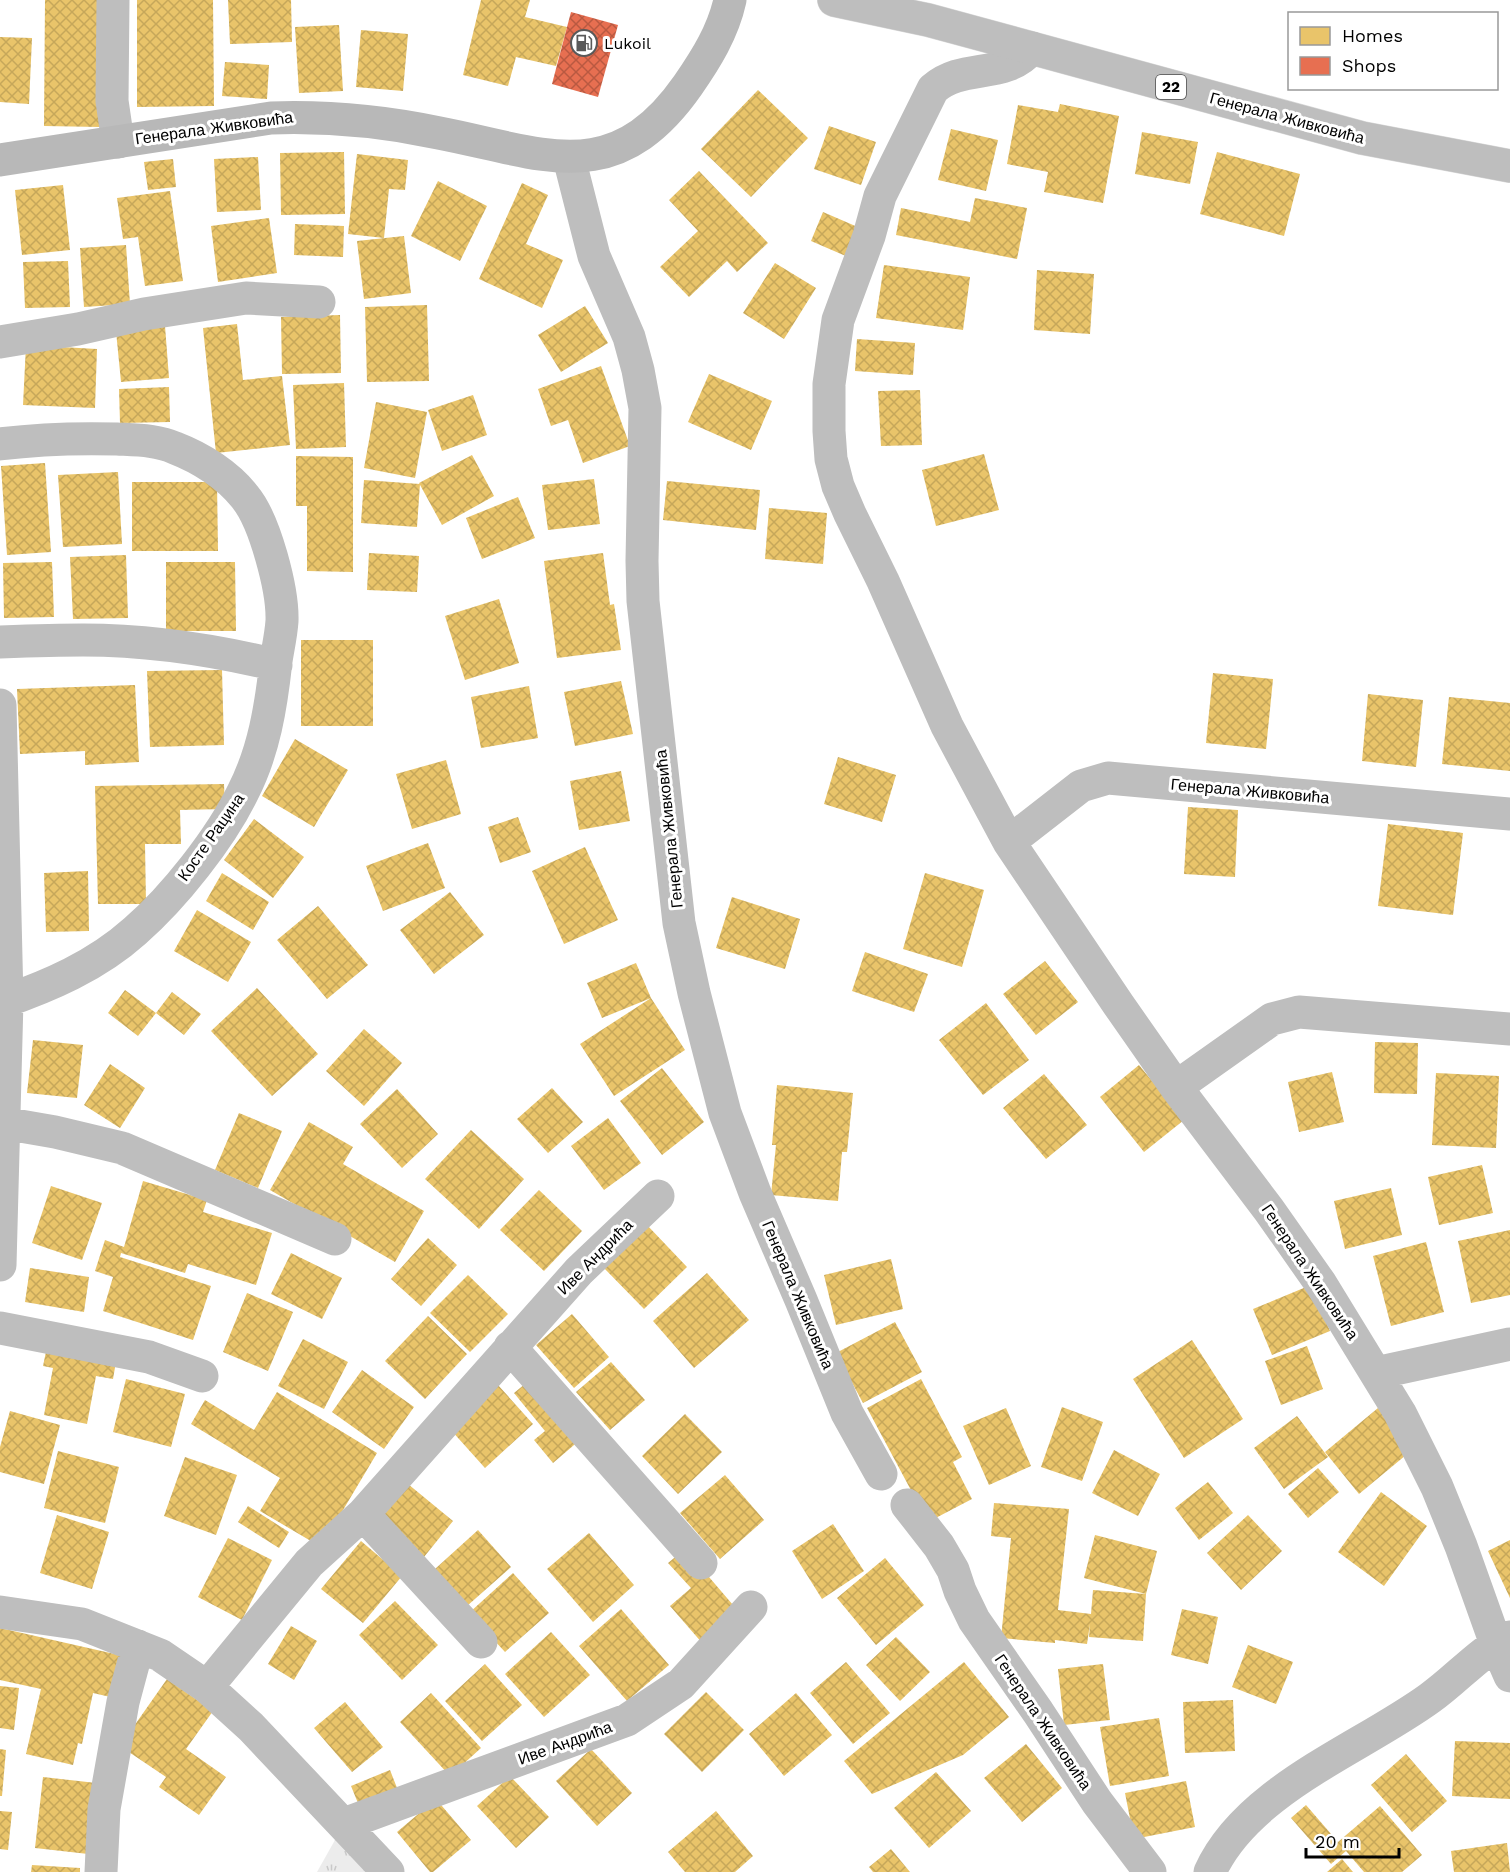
<svg xmlns="http://www.w3.org/2000/svg" width="1510" height="1872" font-family="'Work Sans',sans-serif">
<style>
.grass{fill:url(#grass-tufts)}
.homes{fill:url(#homes-cross-hatch)}
.shops{fill:url(#shops-cross-hatch)}
.lines{fill:none;stroke-linecap:round;stroke-linejoin:round}
.primary-casing{stroke:#dbdbdb;stroke-width:34}
.street{stroke:#bebebe;stroke-width:33}
.secondary{stroke:#b8b8b8;stroke-width:33}
.primary{stroke:#bebebe;stroke-width:33}
.labels{text-anchor:middle;dominant-baseline:central;stroke-width:6;stroke-linejoin:round;paint-order:stroke}
.shield{fill:#fff;stroke:#4c4c4c;stroke-width:1.5}
.shield-label{font-size:15px;font-weight:bold;fill:#000}
.poi-label{font-size:16px;fill:#000;stroke:#fff;text-anchor:start}
.street-label{font-size:16px;fill:#000;stroke:#fff}
</style>
<defs>
<pattern id="grass-tufts" width="24" height="20" patternUnits="userSpaceOnUse" patternTransform="scale(1.5)"><rect width="24" height="20" fill="#ececec"/><path d="M3 7l-1-3M5 7V3M7 7l1-3M15 17l-1-3M17 17v-4M19 17l1-3" fill="none" stroke="#c9c9c9"/></pattern>
<pattern id="homes-cross-hatch" width="8" height="8" patternUnits="userSpaceOnUse" patternTransform="scale(1.5)"><rect width="8" height="8" fill="#e9c46a"/><path d="M0 0l8 8M0 8l8-8" fill="none" stroke="#c6a75a"/></pattern>
<pattern id="shops-cross-hatch" width="8" height="8" patternUnits="userSpaceOnUse" patternTransform="scale(1.5)"><rect width="8" height="8" fill="#e76f51"/><path d="M0 0l8 8M0 8l8-8" fill="none" stroke="#b95941"/></pattern>
</defs>
<rect width="100%" height="100%" fill="#fff"/>
<path class="grass" d="M 344,1824 L 388,1872 L 317,1872 Z"/>
<path class="homes" d="M 45,0 L 101,0 L 100,127 L 44,126 Z
M 137,0 L 213,0 L 214,106 L 137,107 Z
M 228,0 L 291,0 L 292,42 L 230,44 Z
M 481,0 L 530,0 L 525,17 L 567,27 L 556,66 L 516,57 L 508,86 L 463,75 Z
M 339,25 L 343,91 L 299,93 L 295,27 Z
M 361,30 L 408,34 L 403,91 L 356,87 Z
M 0,37 L 32,38 L 29,104 L 0,102 Z
M 225,62 L 269,65 L 267,99 L 222,96 Z
M 758,90 L 808,138 L 751,197 L 701,149 Z
M 1060,104 L 1119,116 L 1103,203 L 1044,192 L 1048,172 L 1007,164 L 1018,105 L 1058,112 Z
M 829,126 L 876,142 L 861,185 L 814,169 Z
M 951,129 L 998,140 L 986,191 L 938,180 Z
M 1142,132 L 1198,142 L 1190,184 L 1135,174 Z
M 344,152 L 345,214 L 281,215 L 280,153 Z
M 1217,152 L 1300,174 L 1284,236 L 1200,214 Z
M 357,154 L 408,160 L 405,190 L 389,189 L 384,238 L 348,234 Z
M 258,157 L 261,210 L 217,212 L 214,159 Z
M 173,159 L 176,187 L 148,190 L 144,162 Z
M 699,171 L 768,243 L 737,272 L 727,261 L 689,297 L 660,267 L 698,231 L 669,200 Z
M 438,181 L 487,206 L 460,261 L 411,236 Z
M 522,183 L 548,195 L 526,244 L 563,260 L 542,308 L 479,279 Z
M 63,185 L 70,250 L 22,255 L 15,190 Z
M 170,191 L 183,281 L 145,286 L 138,237 L 123,239 L 117,198 Z
M 975,198 L 1027,208 L 1017,259 L 896,235 L 901,208 L 970,222 Z
M 823,212 L 860,228 L 848,257 L 811,241 Z
M 269,218 L 277,273 L 218,282 L 211,226 Z
M 295,224 L 344,226 L 343,257 L 294,255 Z
M 404,236 L 411,293 L 364,299 L 357,241 Z
M 126,245 L 130,304 L 84,307 L 80,248 Z
M 68,261 L 70,307 L 25,308 L 23,262 Z
M 775,263 L 816,288 L 784,339 L 743,313 Z
M 884,265 L 970,277 L 963,330 L 876,318 Z
M 1037,270 L 1094,274 L 1090,334 L 1034,330 Z
M 427,305 L 429,381 L 367,382 L 365,307 Z
M 585,306 L 608,343 L 561,372 L 538,335 Z
M 340,315 L 341,373 L 282,374 L 281,317 Z
M 237,324 L 243,380 L 282,376 L 290,445 L 216,453 L 203,328 Z
M 165,326 L 169,378 L 121,382 L 116,331 Z
M 857,339 L 915,343 L 913,375 L 855,371 Z
M 26,345 L 97,349 L 95,408 L 23,405 Z
M 601,366 L 630,446 L 583,463 L 568,420 L 551,426 L 538,389 Z
M 709,374 L 772,401 L 751,450 L 688,422 Z
M 344,383 L 346,447 L 296,449 L 293,385 Z
M 169,387 L 170,422 L 120,423 L 119,389 Z
M 920,390 L 922,445 L 881,446 L 878,391 Z
M 473,395 L 487,435 L 442,451 L 428,410 Z
M 376,402 L 427,412 L 415,478 L 364,468 Z
M 984,454 L 999,510 L 936,526 L 922,470 Z
M 472,455 L 494,496 L 442,525 L 419,483 Z
M 296,456 L 353,457 L 353,572 L 307,571 L 307,506 L 296,506 Z
M 45,463 L 51,552 L 7,555 L 1,466 Z
M 118,472 L 122,544 L 63,547 L 58,475 Z
M 594,479 L 600,524 L 548,530 L 542,485 Z
M 364,480 L 420,484 L 417,527 L 361,523 Z
M 667,481 L 760,490 L 756,530 L 663,520 Z
M 132,482 L 217,482 L 218,551 L 132,551 Z
M 518,497 L 535,538 L 482,559 L 466,518 Z
M 769,508 L 827,513 L 823,564 L 765,559 Z
M 369,553 L 419,556 L 417,592 L 367,590 Z
M 603,553 L 610,605 L 614,604 L 621,650 L 557,658 L 544,561 Z
M 126,555 L 128,618 L 73,619 L 70,557 Z
M 52,562 L 54,617 L 4,618 L 3,563 Z
M 166,562 L 235,562 L 236,631 L 166,631 Z
M 499,599 L 519,663 L 465,680 L 445,616 Z
M 301,640 L 373,640 L 373,726 L 301,726 Z
M 222,670 L 224,745 L 150,747 L 147,671 Z
M 1213,673 L 1273,679 L 1266,749 L 1206,743 Z
M 621,681 L 633,734 L 575,746 L 564,692 Z
M 135,685 L 139,762 L 85,765 L 85,751 L 20,754 L 17,689 Z
M 529,686 L 538,738 L 481,748 L 471,697 Z
M 1368,694 L 1423,700 L 1416,767 L 1362,761 Z
M 1449,697 L 1510,703 L 1510,771 L 1442,764 Z
M 295,739 L 348,770 L 314,827 L 262,796 Z
M 838,757 L 896,775 L 882,822 L 824,804 Z
M 446,760 L 461,814 L 412,829 L 396,774 Z
M 621,771 L 630,821 L 579,830 L 570,781 Z
M 224,784 L 225,809 L 180,810 L 181,844 L 145,844 L 146,904 L 98,904 L 95,786 Z
M 1188,807 L 1238,810 L 1235,877 L 1184,874 Z
M 518,817 L 531,852 L 500,863 L 488,827 Z
M 254,819 L 304,857 L 273,898 L 224,860 Z
M 1388,824 L 1463,833 L 1453,915 L 1378,906 Z
M 428,843 L 445,888 L 383,911 L 366,866 Z
M 585,847 L 618,920 L 564,944 L 532,871 Z
M 88,871 L 89,931 L 46,932 L 44,873 Z
M 222,873 L 269,902 L 253,930 L 206,901 Z
M 925,873 L 984,890 L 962,967 L 903,949 Z
M 450,892 L 484,935 L 434,974 L 400,930 Z
M 732,897 L 800,919 L 785,969 L 716,948 Z
M 318,906 L 368,965 L 327,999 L 277,940 Z
M 197,910 L 251,942 L 228,982 L 174,951 Z
M 865,952 L 928,974 L 914,1012 L 852,991 Z
M 1045,961 L 1078,1002 L 1036,1035 L 1003,994 Z
M 636,963 L 651,998 L 602,1018 L 587,983 Z
M 257,988 L 318,1054 L 272,1096 L 211,1031 Z
M 125,990 L 156,1013 L 138,1036 L 108,1013 Z
M 172,992 L 201,1014 L 184,1035 L 156,1013 Z
M 651,998 L 685,1050 L 614,1096 L 580,1044 Z
M 986,1003 L 1029,1060 L 983,1095 L 939,1040 Z
M 364,1029 L 402,1063 L 364,1106 L 326,1071 Z
M 33,1040 L 83,1045 L 77,1098 L 27,1093 Z
M 1375,1042 L 1418,1043 L 1417,1094 L 1374,1093 Z
M 110,1064 L 145,1088 L 120,1128 L 84,1105 Z
M 1139,1065 L 1184,1120 L 1144,1152 L 1100,1097 Z
M 662,1068 L 704,1122 L 662,1155 L 620,1101 Z
M 1332,1072 L 1344,1122 L 1299,1132 L 1288,1082 Z
M 1436,1073 L 1499,1076 L 1496,1148 L 1432,1145 Z
M 1044,1074 L 1087,1125 L 1046,1159 L 1003,1108 Z
M 777,1085 L 853,1093 L 847,1152 L 842,1152 L 838,1201 L 771,1195 L 776,1145 L 772,1145 Z
M 552,1088 L 583,1122 L 548,1153 L 517,1119 Z
M 397,1089 L 438,1134 L 402,1168 L 360,1124 Z
M 239,1113 L 282,1131 L 258,1188 L 215,1170 Z
M 608,1118 L 641,1163 L 604,1190 L 571,1146 Z
M 309,1122 L 353,1147 L 343,1164 L 424,1211 L 395,1262 L 270,1190 Z
M 471,1130 L 524,1179 L 479,1229 L 425,1179 Z
M 1482,1165 L 1493,1213 L 1439,1225 L 1428,1177 Z
M 143,1181 L 207,1200 L 203,1212 L 272,1233 L 256,1285 L 188,1264 L 185,1273 L 121,1253 L 120,1257 L 211,1286 L 193,1340 L 103,1311 L 113,1277 L 95,1271 L 105,1240 L 124,1247 Z
M 51,1186 L 102,1203 L 82,1260 L 32,1243 Z
M 1391,1188 L 1402,1235 L 1345,1249 L 1334,1201 Z
M 539,1190 L 582,1231 L 544,1271 L 500,1230 Z
M 647,1225 L 687,1267 L 644,1309 L 603,1267 Z
M 1510,1230 L 1510,1295 L 1471,1303 L 1458,1241 Z
M 428,1238 L 457,1265 L 421,1306 L 391,1279 Z
M 1426,1242 L 1444,1312 L 1391,1326 L 1373,1256 Z
M 291,1253 L 342,1278 L 322,1319 L 271,1294 Z
M 891,1259 L 903,1309 L 836,1325 L 824,1275 Z
M 30,1268 L 89,1277 L 84,1312 L 25,1302 Z
M 707,1273 L 749,1320 L 694,1368 L 653,1321 Z
M 468,1275 L 508,1314 L 470,1352 L 430,1313 Z
M 1311,1285 L 1330,1331 L 1272,1355 L 1253,1309 Z
M 247,1293 L 293,1312 L 268,1371 L 223,1352 Z
M 572,1314 L 609,1357 L 574,1388 L 536,1345 Z
M 428,1316 L 467,1354 L 425,1399 L 385,1361 Z
M 895,1322 L 922,1372 L 863,1403 L 836,1353 Z
M 303,1339 L 348,1362 L 324,1409 L 278,1386 Z
M 1192,1340 L 1243,1419 L 1184,1458 L 1133,1379 Z
M 48,1342 L 117,1356 L 113,1379 L 96,1376 L 87,1424 L 44,1415 L 53,1368 L 43,1366 Z
M 1307,1346 L 1323,1389 L 1281,1405 L 1265,1361 Z
M 611,1362 L 645,1400 L 610,1430 L 576,1392 Z
M 362,1370 L 414,1407 L 384,1449 L 332,1412 Z
M 126,1379 L 185,1394 L 171,1447 L 113,1432 Z
M 531,1379 L 581,1439 L 553,1463 L 534,1440 L 545,1431 L 514,1393 Z
M 921,1379 L 962,1457 L 953,1462 L 972,1499 L 928,1522 L 867,1408 Z
M 498,1385 L 533,1424 L 485,1468 L 450,1429 Z
M 277,1392 L 377,1453 L 321,1547 L 260,1511 L 280,1478 L 191,1424 L 205,1400 L 254,1430 Z
M 1062,1407 L 1103,1422 L 1082,1481 L 1041,1467 Z
M 1006,1408 L 1031,1466 L 989,1485 L 963,1426 Z
M 1378,1408 L 1412,1450 L 1359,1494 L 1325,1452 Z
M 10,1411 L 60,1425 L 44,1484 L 0,1472 L 0,1447 Z
M 685,1414 L 722,1452 L 678,1494 L 642,1456 Z
M 1297,1416 L 1328,1457 L 1284,1489 L 1254,1448 Z
M 1114,1450 L 1160,1474 L 1138,1516 L 1092,1493 Z
M 58,1451 L 119,1467 L 105,1523 L 44,1508 Z
M 185,1457 L 237,1475 L 216,1535 L 164,1516 Z
M 1318,1468 L 1339,1492 L 1308,1518 L 1288,1494 Z
M 725,1475 L 764,1520 L 720,1559 L 680,1513 Z
M 1208,1482 L 1233,1513 L 1199,1540 L 1175,1508 Z
M 408,1484 L 453,1521 L 424,1557 L 379,1519 Z
M 1381,1492 L 1427,1526 L 1384,1586 L 1338,1552 Z
M 994,1503 L 1069,1509 L 1058,1610 L 1091,1614 L 1093,1590 L 1146,1594 L 1084,1578 L 1095,1535 L 1157,1551 L 1146,1594 L 1143,1641 L 1089,1637 L 1090,1624 L 1087,1644 L 1055,1640 L 1055,1643 L 1001,1638 L 1011,1538 L 991,1536 Z
M 248,1506 L 289,1532 L 279,1548 L 238,1522 Z
M 57,1515 L 109,1532 L 92,1589 L 40,1573 Z
M 1248,1515 L 1282,1551 L 1241,1590 L 1207,1553 Z
M 833,1524 L 864,1571 L 822,1599 L 792,1551 Z
M 478,1530 L 511,1567 L 467,1606 L 435,1569 Z
M 589,1533 L 634,1585 L 593,1622 L 547,1569 Z
M 228,1538 L 272,1560 L 242,1620 L 198,1597 Z
M 1510,1540 L 1510,1598 L 1488,1551 Z
M 361,1541 L 402,1576 L 363,1623 L 321,1589 Z
M 685,1549 L 739,1612 L 703,1644 L 670,1606 L 691,1588 L 668,1563 Z
M 885,1558 L 924,1605 L 876,1645 L 837,1598 Z
M 513,1573 L 549,1613 L 505,1652 L 469,1613 Z
M 395,1601 L 438,1645 L 402,1680 L 359,1635 Z
M 621,1609 L 669,1665 L 627,1701 L 579,1646 Z
M 1182,1609 L 1218,1617 L 1208,1664 L 1171,1655 Z
M 291,1626 L 317,1641 L 294,1680 L 268,1664 Z
M 0,1628 L 128,1657 L 119,1699 L 93,1693 L 82,1744 L 78,1743 L 73,1765 L 26,1754 L 41,1689 L 0,1680 Z
M 551,1632 L 590,1675 L 544,1717 L 505,1674 Z
M 896,1637 L 930,1672 L 900,1701 L 866,1665 Z
M 1248,1645 L 1293,1662 L 1276,1704 L 1232,1687 Z
M 846,1662 L 890,1713 L 853,1744 L 810,1693 Z
M 964,1662 L 1009,1717 L 963,1755 L 872,1794 L 844,1761 Z
M 485,1664 L 522,1705 L 482,1741 L 445,1701 Z
M 1103,1664 L 1110,1720 L 1064,1725 L 1058,1669 Z
M 167,1679 L 213,1711 L 186,1749 L 226,1777 L 199,1815 L 159,1787 L 166,1777 L 120,1746 Z
M 0,1686 L 19,1688 L 14,1730 L 0,1728 Z
M 706,1692 L 744,1730 L 702,1772 L 664,1734 Z
M 431,1693 L 481,1748 L 450,1776 L 400,1722 Z
M 796,1693 L 832,1735 L 784,1776 L 749,1734 Z
M 1233,1700 L 1235,1751 L 1185,1753 L 1183,1702 Z
M 345,1702 L 383,1747 L 352,1772 L 314,1728 Z
M 1159,1718 L 1169,1776 L 1110,1786 L 1100,1727 Z
M 1455,1741 L 1510,1743 L 1510,1799 L 1452,1796 Z
M 1026,1744 L 1062,1788 L 1022,1822 L 984,1778 Z
M 0,1749 L 6,1750 L 2,1796 L 0,1796 Z
M 591,1749 L 632,1793 L 597,1826 L 556,1781 Z
M 1406,1754 L 1447,1801 L 1412,1832 L 1371,1785 Z
M 390,1770 L 399,1793 L 360,1808 L 351,1786 Z
M 936,1772 L 971,1811 L 929,1848 L 894,1808 Z
M 510,1776 L 549,1817 L 516,1848 L 477,1806 Z
M 43,1777 L 105,1784 L 97,1855 L 35,1848 Z
M 1186,1781 L 1195,1827 L 1134,1839 L 1125,1793 Z
M 436,1799 L 471,1840 L 433,1872 L 430,1872 L 397,1832 Z
M 1306,1805 L 1338,1842 L 1380,1806 L 1422,1855 L 1402,1872 L 1364,1872 L 1346,1851 L 1331,1864 L 1291,1818 Z
M 0,1811 L 12,1812 L 8,1850 L 0,1849 Z
M 716,1811 L 753,1856 L 735,1872 L 685,1872 L 668,1852 Z
M 1507,1843 L 1510,1872 L 1454,1872 L 1451,1851 Z
M 891,1849 L 910,1872 L 873,1872 L 869,1867 Z
M 1342,1859 L 1353,1872 L 1327,1872 Z
M 32,1865 L 80,1868 L 80,1872 L 31,1872 Z"/>
<path class="shops" d="M 571,12 L 618,25 L 598,97 L 552,84 Z"/>
<g class="lines">
<defs>
<path id="primary" d="M 834,0 L 928,20 L 1362,138 L 1510,166"/>
</defs>
<use href="#primary" class="primary-casing"/>
<path class="street" d="M 113,0 L 112,101 L 118,142
M 1032,48 C 1004,81 964,62 933,89 L 880,196 L 869,236 L 838,320 L 829,384 L 829,431 L 831,459 L 838,486 L 850,514 L 883,581 L 947,726 L 1009,842 L 1118,1004 L 1176,1087 L 1269,1210 L 1321,1284 L 1400,1413 L 1437,1487 L 1461,1546 L 1496,1644 L 1510,1676
M 569,158 L 594,256 L 629,337 L 638,370 L 645,408 L 642,561 L 643,601 L 679,923 L 694,993 L 725,1113 L 755,1193 L 801,1300 L 847,1413 L 881,1474
M 0,342 L 78,329 L 144,314 L 246,298 L 319,302
M 0,444 C 39,439 78,438 117,439 C 137,440 158,440 175,448 C 201,458 228,475 245,497 C 265,521 283,590 282,621 C 281,635 278,648 276,661 C 271,707 264,751 243,792 C 220,839 174,897 135,931 C 96,966 49,986 0,1003
M 0,642 C 28,641 56,640 83,640 C 148,640 214,650 276,665
M 0,705 L 7,1000 L 0,1265
M 1009,842 L 1081,786 L 1108,778 L 1510,814
M 1176,1087 L 1272,1019 L 1299,1012 L 1510,1029
M 3,1123 L 55,1132 L 122,1148 L 335,1239
M 0,1328 L 149,1357 L 202,1376
M 510,1347 L 701,1563
M 1376,1373 L 1510,1344
M 907,1505 L 939,1546 L 953,1570 L 960,1591 L 974,1620 L 1038,1712 L 1097,1802 L 1150,1872
M 363,1514 L 481,1642
M 0,1612 L 82,1624 L 160,1655 L 207,1687 L 251,1727 L 388,1872
M 207,1687 L 309,1563 L 363,1514 L 579,1271 L 658,1196
M 344,1824 L 627,1720 L 681,1684 L 751,1607
M 101,1872 L 104,1809 L 123,1702 L 138,1646
M 1210,1872 C 1247,1790 1360,1749 1430,1698 C 1457,1679 1480,1651 1510,1637"/>
<path class="secondary" d="M 0,160 L 271,118 C 329,116 382,121 439,133 C 543,153 614,191 688,85 C 706,59 723,32 730,0"/>
<use href="#primary" class="primary"/>
</g>
<defs>
<symbol id="fuel-ring" viewBox="-11 -11 22 22"><circle r="9.5" fill="#fff" stroke="#595959" stroke-width="1.5"/><path d="M-5.5-6h7V0h2V4h1.3V-2.5L3-4.5l.8-.8L6-3V5H2.5V1h-1V6h-7ZM-4.2-4.7v3.2H.2V-4.7Z" fill="#595959"/></symbol>
</defs>
<g fill-rule="evenodd">
<use href="#fuel-ring" x="569" y="28" width="30" height="30"/>
</g>
<g class="labels">
<rect class="shield" x="1156" y="75" width="30" height="24" rx="4.5"/>
<g class="shield-label">
<text x="1171" y="87">22</text>
</g>
<g class="poi-label">
<text x="604" y="43">Lukoil</text>
</g>
<g class="street-label">
<text transform="translate(1287 118) rotate(15)">Генерала Живковића</text>
<text transform="translate(214 128) rotate(-8)">Генерала Живковића</text>
<text transform="translate(1250 791) rotate(5)">Генерала Живковића</text>
<text transform="translate(669 829) rotate(-96)">Генерала Живковића</text>
<text transform="translate(211 837) rotate(-55)">Косте Рацина</text>
<text transform="translate(595 1257) rotate(-45)">Иве Андрића</text>
<text transform="translate(1310 1272) rotate(56)">Генерала Живковића</text>
<text transform="translate(798 1295) rotate(67)">Генерала Живковића</text>
<text transform="translate(1043 1722) rotate(56)">Генерала Живковића</text>
<text transform="translate(565 1743) rotate(-20)">Иве Андрића</text>
</g>
</g>
<rect x="1288" y="12" width="210" height="78" fill="#ffffff" stroke="#999999" stroke-width="1.5"/>
<rect x="1300" y="27" width="30" height="18" fill="#e9c46a" stroke="#999999" stroke-width="1.5"/>
<text x="1342" y="42" font-size="18" fill="#000000">Homes</text>
<rect x="1300" y="57" width="30" height="18" fill="#e76f51" stroke="#999999" stroke-width="1.5"/>
<text x="1342" y="72" font-size="18" fill="#000000">Shops</text>
<path d="M1306 1848v9h93v-9" fill="none" stroke="#000000" stroke-width="3"/>
<text x="1315" y="1848" font-size="18" fill="#000000" stroke="#ffffff" stroke-width="4.5" paint-order="stroke">20 m</text>
</svg>
